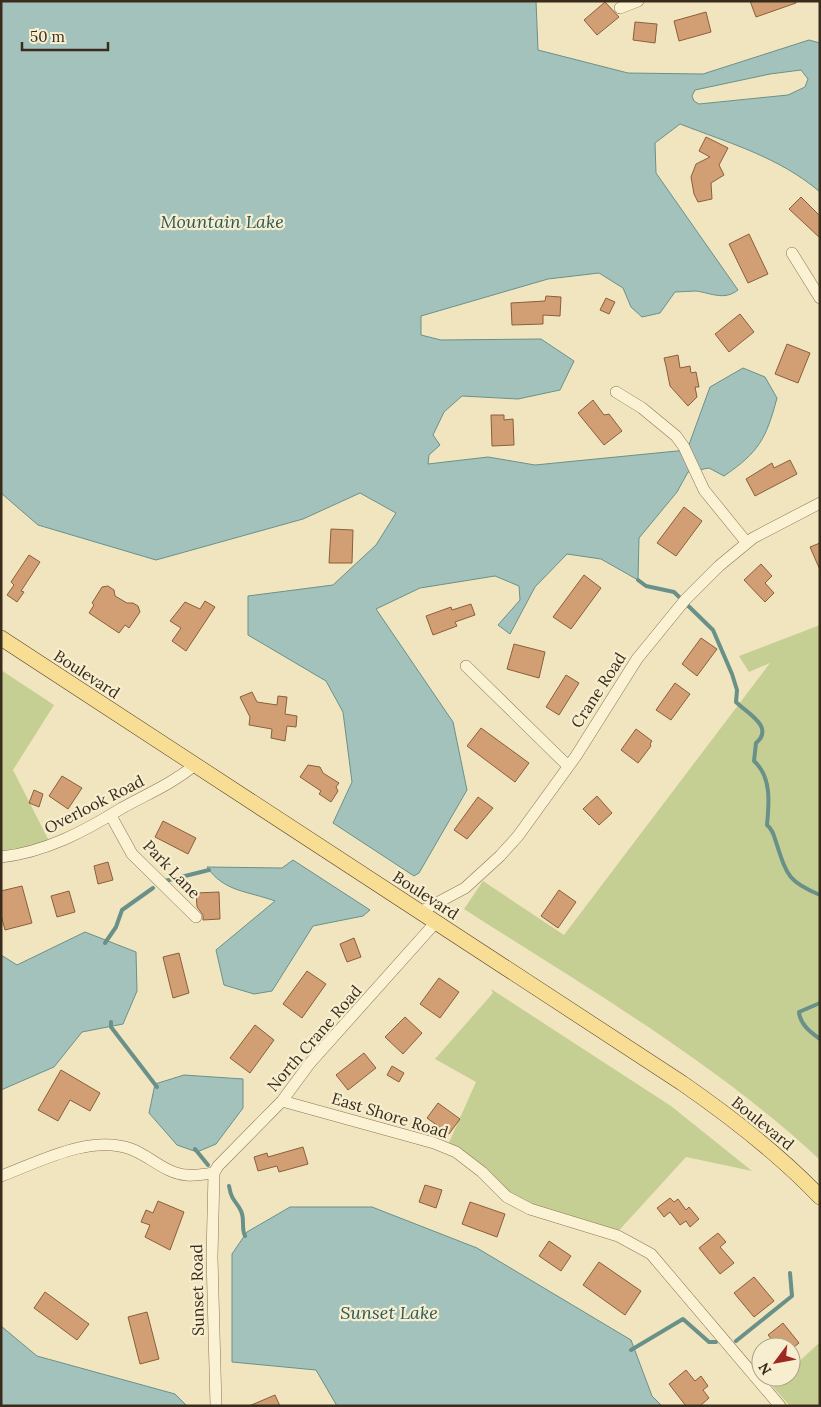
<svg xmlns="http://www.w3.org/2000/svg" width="821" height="1407" font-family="Lora,serif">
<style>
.green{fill:#c5cf93}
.water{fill:#a3c2bb;stroke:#699189;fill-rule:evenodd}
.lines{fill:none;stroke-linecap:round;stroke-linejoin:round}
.stream{stroke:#699189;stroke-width:4}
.building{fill:#d19f73;stroke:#8b5f3b}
.minor-casing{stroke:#8b7556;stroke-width:12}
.major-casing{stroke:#58432b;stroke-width:16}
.minor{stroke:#fbf1d3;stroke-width:11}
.major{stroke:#f7de94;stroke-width:15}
.labels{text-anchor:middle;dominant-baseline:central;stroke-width:4.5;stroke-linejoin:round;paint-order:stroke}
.street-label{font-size:16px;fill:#392c1c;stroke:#f7eecf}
.water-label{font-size:18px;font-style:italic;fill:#2a5a5a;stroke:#f7eecf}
</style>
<rect width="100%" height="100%" fill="#f1e5bf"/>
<path class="green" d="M 820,625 L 820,1160 C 714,1061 585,987 464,909 L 483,881 L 564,935 L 770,663 L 749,672 L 739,656 Z
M 1,670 L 54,705 L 13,770 L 49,841 L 1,852 Z
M 491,989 L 671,1106 L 752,1171 L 686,1157 L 613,1237 L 519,1202 L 447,1147 L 476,1082 L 435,1059 L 493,993 Z
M 820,1342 L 820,1406 L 790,1406 L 772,1386 L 782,1377 L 791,1377 L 791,1369 Z"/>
<path class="water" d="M 1,1 L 536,1 L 538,50 L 628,73 L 703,74 L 809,40 L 820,43 L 820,192 C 779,157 729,143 680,124 L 655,143 L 656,173 L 738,290 C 724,301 711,293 696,291 C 689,291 682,292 675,292 L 660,313 L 642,317 L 631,307 L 623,288 L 599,273 L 548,279 L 421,316 L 421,335 L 441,340 L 541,339 L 574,361 L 560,390 L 518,399 L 462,396 L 444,412 L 433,435 L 440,445 L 429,455 L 428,464 L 488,457 L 535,465 L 687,450 L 710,387 L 743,368 L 765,377 L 777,398 C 766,439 759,452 724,476 L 709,468 L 688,472 L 677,492 L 639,538 L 638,580 L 601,559 L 567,554 L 535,587 L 510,634 L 498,625 L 520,600 L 519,586 L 495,576 L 420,588 L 376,609 L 453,722 L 467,790 L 419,873 L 414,876 L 333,823 L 352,782 L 343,712 L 326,681 L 248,635 L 248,596 L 333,585 L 376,545 L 396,513 L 360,493 L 303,519 L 156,560 L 38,525 L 1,493 ZM 801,70 L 808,79 L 805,87 L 788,95 L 699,104 L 694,101 L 692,96 L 695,90 L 770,74 Z
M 293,860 L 370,910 L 363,916 L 313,926 L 272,991 L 254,994 L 224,985 L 216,950 L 275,901 C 248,891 224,892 207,867 L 282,868 Z
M 85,932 L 136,952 L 137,991 L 123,1024 L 82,1032 L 54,1067 L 1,1090 L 1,955 L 17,965 Z
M 184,1075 L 243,1079 L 243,1108 L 216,1144 L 197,1152 L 177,1145 L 149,1113 L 155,1084 Z
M 290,1207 L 372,1207 L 477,1248 L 631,1340 L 652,1396 L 662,1406 L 337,1406 L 316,1370 L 232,1362 L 232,1254 L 247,1232 Z
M 1,1326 L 37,1356 L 175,1394 L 187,1406 L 1,1406 Z"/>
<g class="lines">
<path class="stream" d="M 638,580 L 646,586 L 674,592 L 713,630 L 732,674 L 737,690 L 736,702 C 747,713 775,727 756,743 L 754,761 C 772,777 769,804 767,825 C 774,831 774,837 777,845 C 787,876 789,882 820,895
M 165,881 L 209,870
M 105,943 L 116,927 L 122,910 L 153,888
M 820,1003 L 799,1012 C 800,1024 810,1032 820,1039
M 111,1022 L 111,1027 L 157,1087
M 195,1149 L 208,1165
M 229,1186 C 232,1202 235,1199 241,1211 C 245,1219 241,1228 245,1236
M 736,1341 L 792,1296 L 790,1273
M 631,1350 L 683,1319 L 709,1342 L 716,1342"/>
</g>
<path class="building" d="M 750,1 L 796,1 L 796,3 L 756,17 Z
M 605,2 L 619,17 L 597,35 L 584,20 Z
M 706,12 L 711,32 L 679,41 L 674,21 Z
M 635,22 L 657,24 L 655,43 L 633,40 Z
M 706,137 L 728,148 L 719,165 L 724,175 L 711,183 L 712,199 L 698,202 L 694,194 L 691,177 L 696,164 L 710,157 L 699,151 Z
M 801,197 L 820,216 L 820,238 L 789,209 Z
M 749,234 L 768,274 L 748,283 L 729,244 Z
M 546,296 L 561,297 L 560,316 L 543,315 L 543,324 L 512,325 L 511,303 L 545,301 Z
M 606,298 L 615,302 L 609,314 L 600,310 Z
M 740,314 L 754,332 L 729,352 L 715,334 Z
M 787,344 L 810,353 L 798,383 L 775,374 Z
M 678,355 L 680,368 L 690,366 L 691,373 L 696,372 L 699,387 L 695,387 L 697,397 L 688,406 L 670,386 L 666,366 L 664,358 Z
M 593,400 L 604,415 L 609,414 L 622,431 L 604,445 L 578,413 Z
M 491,415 L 504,415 L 504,420 L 513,419 L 514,445 L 492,446 Z
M 790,460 L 797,474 L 755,496 L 746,479 L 772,463 L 774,468 Z
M 684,507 L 702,521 L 676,556 L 657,543 Z
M 331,529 L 353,530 L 352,563 L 329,563 Z
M 820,543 L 820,570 L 810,547 Z
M 29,555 L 40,562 L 21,591 L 24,592 L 17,602 L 7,595 L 14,585 L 11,582 Z
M 761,564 L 772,576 L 765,583 L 774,593 L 765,602 L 744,580 Z
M 584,575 L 601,588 L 571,629 L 553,617 Z
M 108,586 L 114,590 L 115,596 L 127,603 L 133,603 L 138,606 L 140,612 L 129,628 L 125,625 L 119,633 L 89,613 L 94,605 L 92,603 L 102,587 Z
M 205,601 L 215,607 L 186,651 L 172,641 L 181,628 L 170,621 L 185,602 L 200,609 Z
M 471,604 L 475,615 L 455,622 L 457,626 L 433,635 L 426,616 L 451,607 L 452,610 Z
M 701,638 L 717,649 L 697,676 L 682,664 Z
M 514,644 L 545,652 L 539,678 L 507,669 Z
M 566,675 L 579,683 L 559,715 L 546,707 Z
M 675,683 L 690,694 L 671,720 L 656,710 Z
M 252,692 L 257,702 L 277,705 L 278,696 L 287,697 L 285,714 L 297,716 L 296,727 L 287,726 L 285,741 L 271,738 L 272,729 L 249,725 L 250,717 L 240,697 Z
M 481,728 L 529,763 L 515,782 L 467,746 Z
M 636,729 L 652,741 L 650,744 L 651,746 L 638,763 L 621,750 Z
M 308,765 L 320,767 L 323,773 L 339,783 L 336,787 L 338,791 L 331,802 L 319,794 L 321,791 L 300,777 Z
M 62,776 L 82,788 L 68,809 L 49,796 Z
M 34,790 L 43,794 L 39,807 L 29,803 Z
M 597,796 L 612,813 L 599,825 L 583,809 Z
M 478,797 L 493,808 L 467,839 L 454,830 Z
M 163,821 L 196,838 L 188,854 L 155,837 Z
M 108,862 L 113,880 L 98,884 L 94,866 Z
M 22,886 L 32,923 L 5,930 L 1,915 L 1,891 Z
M 559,890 L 576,902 L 558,928 L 541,916 Z
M 69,891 L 75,912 L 57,917 L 51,896 Z
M 219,892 L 220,919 L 203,920 L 203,915 L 197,907 L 196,893 Z
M 354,938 L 361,957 L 347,962 L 340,944 Z
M 179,953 L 189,993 L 173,998 L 163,957 Z
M 307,971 L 326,984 L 302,1018 L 283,1004 Z
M 439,978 L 459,992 L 440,1018 L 420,1004 Z
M 405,1017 L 422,1033 L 403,1054 L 385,1037 Z
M 255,1025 L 274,1040 L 250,1073 L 230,1058 Z
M 364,1053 L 376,1068 L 348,1090 L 336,1075 Z
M 392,1066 L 404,1073 L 399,1082 L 387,1075 Z
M 61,1070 L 100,1093 L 90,1111 L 70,1100 L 58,1121 L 38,1110 Z
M 438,1103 L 460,1119 L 449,1134 L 427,1118 Z
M 303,1147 L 308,1164 L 279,1172 L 277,1166 L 258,1171 L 254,1157 L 267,1153 L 268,1157 Z
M 425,1185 L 442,1190 L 436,1208 L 419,1202 Z
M 670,1198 L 674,1202 L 678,1199 L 686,1210 L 689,1207 L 699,1219 L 690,1227 L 686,1221 L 680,1225 L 670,1212 L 664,1217 L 657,1208 Z
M 158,1201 L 184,1212 L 170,1250 L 145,1237 L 150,1225 L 141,1222 L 146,1210 L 153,1213 Z
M 470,1202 L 505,1214 L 497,1237 L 462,1224 Z
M 718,1233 L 726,1242 L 720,1247 L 734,1263 L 720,1274 L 699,1248 Z
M 549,1241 L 571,1256 L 561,1271 L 539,1256 Z
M 599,1262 L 641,1291 L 625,1315 L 583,1285 Z
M 754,1277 L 774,1301 L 754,1317 L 734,1293 Z
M 45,1292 L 89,1324 L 77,1340 L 34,1308 Z
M 147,1312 L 159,1359 L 140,1364 L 128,1317 Z
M 783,1323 L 799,1343 L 794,1347 L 778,1347 L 768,1335 Z
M 686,1370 L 695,1381 L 701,1376 L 708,1386 L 703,1390 L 709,1398 L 700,1406 L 686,1406 L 669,1384 Z
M 275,1395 L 280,1406 L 249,1406 Z"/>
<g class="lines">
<defs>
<path id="minor" d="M 620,8 L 638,1
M 792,253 L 820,298
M 616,392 L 642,408 L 676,436 L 684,447 L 704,490 L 747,543
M 466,666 L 568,766
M 111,816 L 132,854 L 196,917
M 1,857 C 46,852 85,831 122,808 C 149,793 170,785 195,765
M 420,912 L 465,888 L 500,856 L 518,836 L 576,756 L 637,659 L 685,600 L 719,566 L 753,538 L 820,503
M 282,1101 L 434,1143 L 456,1152 L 482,1172 L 507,1197 L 530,1209 L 618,1236 L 651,1254 L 780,1406
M 1,1176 C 39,1162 90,1134 131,1149 C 150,1156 166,1174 187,1175 C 195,1176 205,1174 214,1173
M 216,1406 L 212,1257 L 214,1173 L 218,1166 L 282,1101 L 310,1063 L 436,922"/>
<path id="major" d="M 1,638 L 682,1083 C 731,1117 779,1154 820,1197"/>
</defs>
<use href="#minor" class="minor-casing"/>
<use href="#major" class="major-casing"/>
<use href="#minor" class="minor"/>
<use href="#major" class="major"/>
</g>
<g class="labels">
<g class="street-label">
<text transform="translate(87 674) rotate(33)">Boulevard</text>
<text transform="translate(598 690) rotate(-57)">Crane Road</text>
<text transform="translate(94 804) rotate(-27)">Overlook Road</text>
<text transform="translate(172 869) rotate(46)">Park Lane</text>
<text transform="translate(426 895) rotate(33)">Boulevard</text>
<text transform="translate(314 1038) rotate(-49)">North Crane Road</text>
<text transform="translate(390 1115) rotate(17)">East Shore Road</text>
<text transform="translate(763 1123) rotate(39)">Boulevard</text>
<text transform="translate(197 1290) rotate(-91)">Sunset Road</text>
</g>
<g class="water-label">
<text x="222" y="221">Mountain Lake</text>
<text x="389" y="1312">Sunset Lake</text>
</g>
</g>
<rect width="821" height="1407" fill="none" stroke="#392c1c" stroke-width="5"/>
<g transform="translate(776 1362) rotate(238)"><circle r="24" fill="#f7eecf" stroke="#aba087"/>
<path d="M0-4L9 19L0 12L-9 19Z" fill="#9d2923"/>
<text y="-8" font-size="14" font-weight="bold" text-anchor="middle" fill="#392c1c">N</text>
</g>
<path d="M22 42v8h86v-8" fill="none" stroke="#392c1c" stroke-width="2.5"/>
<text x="30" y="42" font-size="15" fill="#392c1c" stroke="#f7eecf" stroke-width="4" paint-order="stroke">50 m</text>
</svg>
